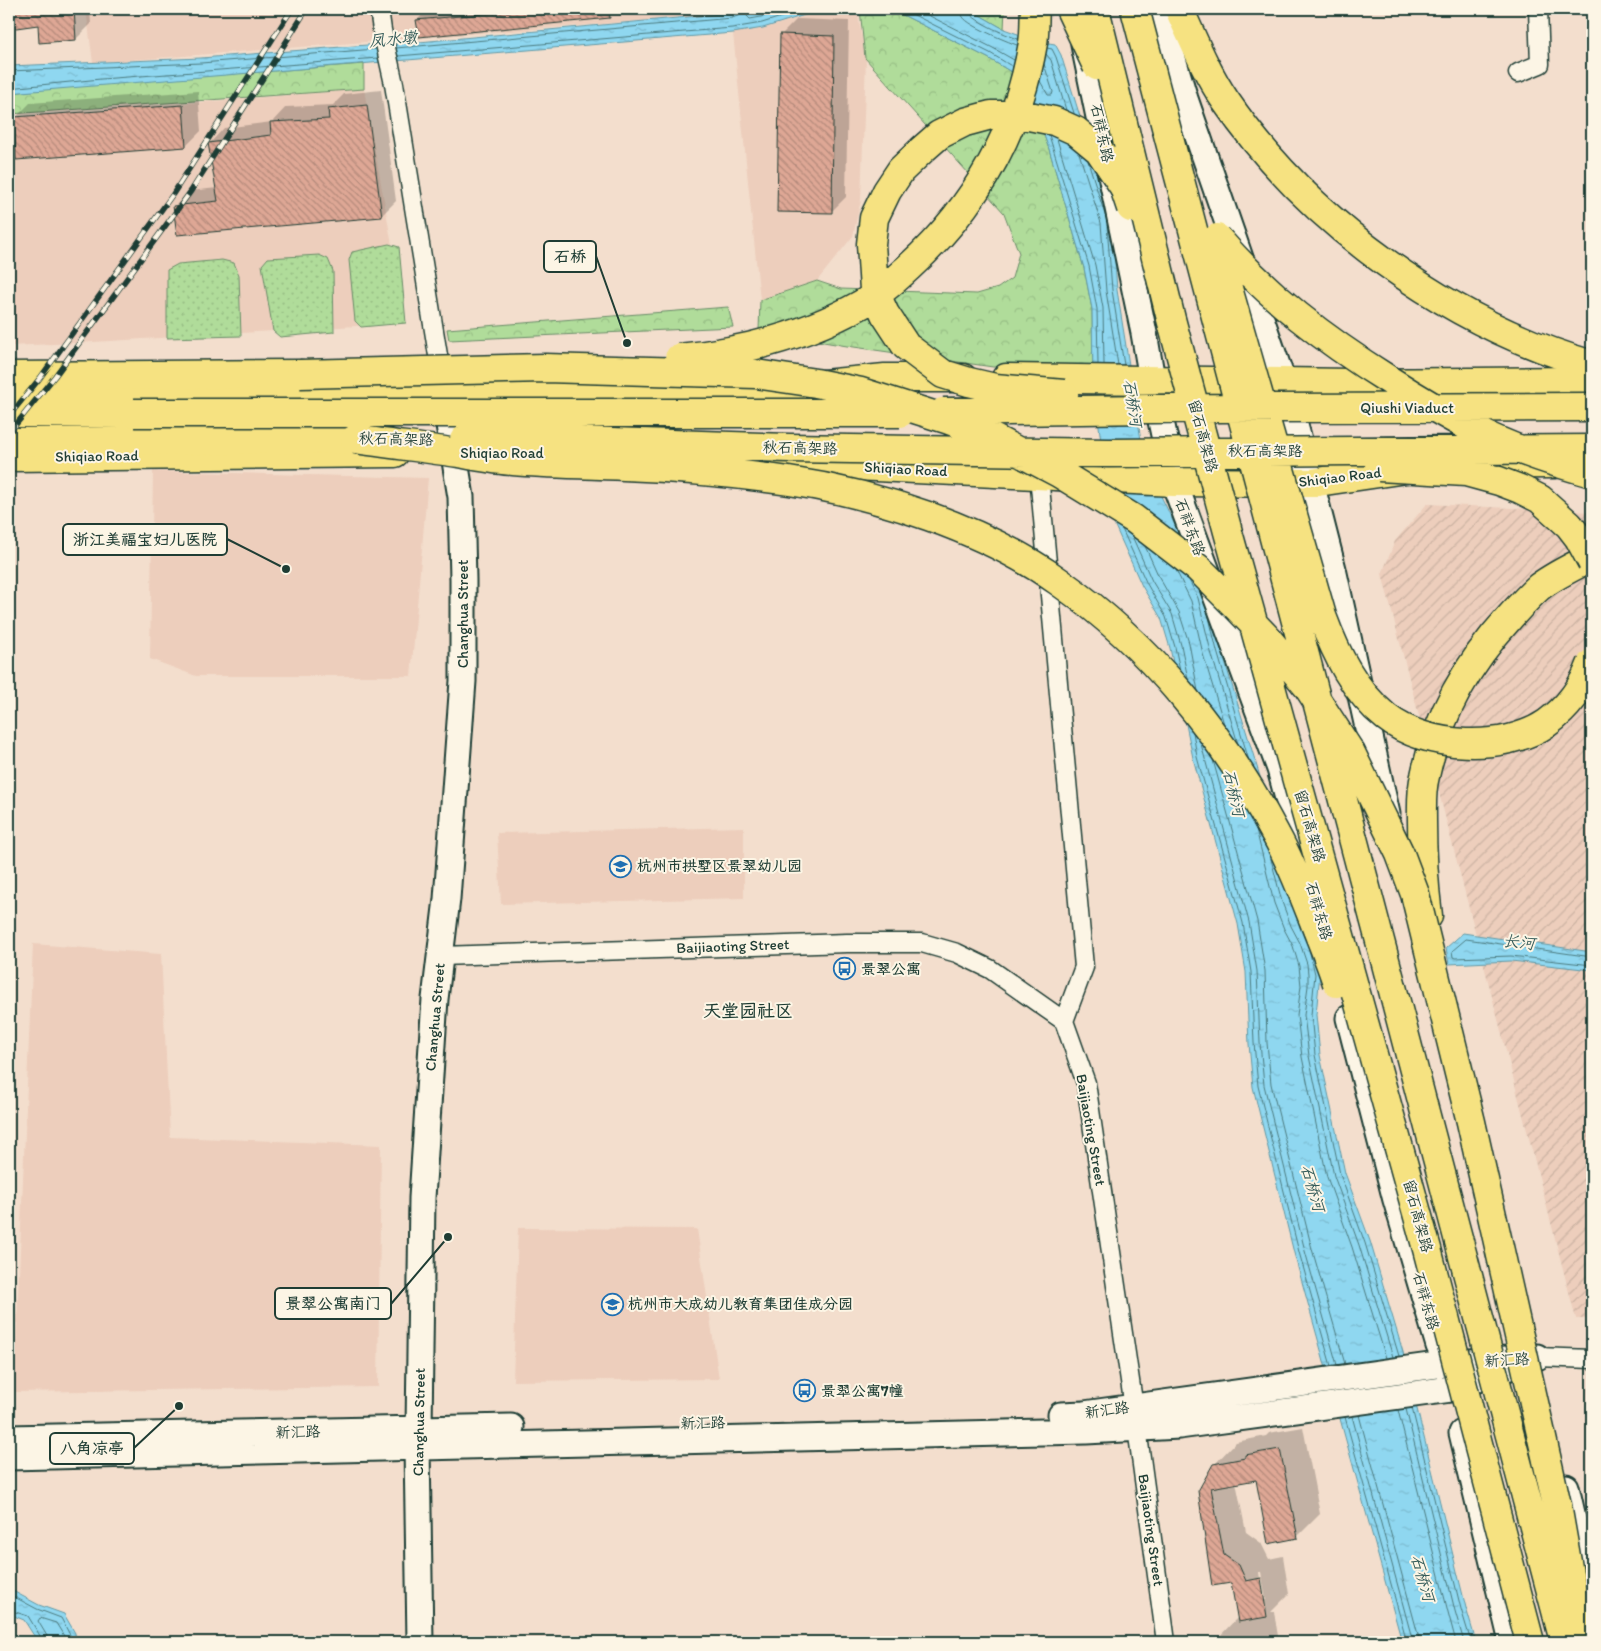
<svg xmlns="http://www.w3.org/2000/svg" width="1601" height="1651" font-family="Itim,'LXGW WenKai TC',sans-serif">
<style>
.built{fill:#edcebc}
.industrial{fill:url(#industrial-furrows)}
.grass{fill:url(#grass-dots);stroke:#688c67}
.forest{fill:url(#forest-crowns);stroke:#688c67}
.water{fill:url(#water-ripples);stroke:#6299a5}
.shadow{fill:#0003;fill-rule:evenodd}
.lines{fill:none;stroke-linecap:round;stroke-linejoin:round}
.shore{stroke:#4c7b7f;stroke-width:1}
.building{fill:url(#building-back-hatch);stroke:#1f3d34}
.street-casing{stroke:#1f3d34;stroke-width:21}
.secondary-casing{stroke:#1f3d34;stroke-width:29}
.primary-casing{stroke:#1f3d34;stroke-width:31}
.highway-casing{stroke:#1f3d34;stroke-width:31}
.street{stroke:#fcf5e5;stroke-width:18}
.secondary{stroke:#fcf5e5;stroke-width:25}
.primary{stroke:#f6e281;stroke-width:28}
.highway{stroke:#f6e281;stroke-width:28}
.rail-casing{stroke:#1f3d34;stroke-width:5.5}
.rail{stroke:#fcf5e5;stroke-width:4;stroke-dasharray:11;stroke-linecap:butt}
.highway-bridge-casing{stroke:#1f3d34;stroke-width:31;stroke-linecap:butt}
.highway-bridge{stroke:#f6e281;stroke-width:28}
.labels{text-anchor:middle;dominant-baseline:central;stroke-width:4;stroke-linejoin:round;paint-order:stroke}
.street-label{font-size:15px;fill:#1f3d34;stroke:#fcf5e5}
.poi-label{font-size:15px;font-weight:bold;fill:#1f3d34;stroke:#fcf5e5;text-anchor:start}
.water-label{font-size:16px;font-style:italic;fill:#355c5a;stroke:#fcf5e5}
.quarter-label{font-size:18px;font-weight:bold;fill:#1f3d34;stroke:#fcf5e5}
.leader{fill:none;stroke:#1f3d34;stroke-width:2}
.callout-dot{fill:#1f3d34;stroke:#fcf5e5;stroke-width:2}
.callout{fill:#fcf5e5;stroke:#1f3d34;stroke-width:2}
.callout-label{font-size:16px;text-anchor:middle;font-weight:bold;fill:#1f3d34}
</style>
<defs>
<pattern id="industrial-furrows" width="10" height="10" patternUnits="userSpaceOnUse" patternTransform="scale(1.25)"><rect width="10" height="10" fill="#edcebc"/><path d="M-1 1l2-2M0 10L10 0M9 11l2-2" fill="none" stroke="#cbb2a2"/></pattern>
<pattern id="grass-dots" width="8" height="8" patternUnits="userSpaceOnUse" patternTransform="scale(1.25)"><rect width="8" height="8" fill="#b0dc9a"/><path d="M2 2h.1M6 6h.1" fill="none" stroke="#97be85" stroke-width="1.8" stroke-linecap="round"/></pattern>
<pattern id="forest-crowns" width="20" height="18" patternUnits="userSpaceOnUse" patternTransform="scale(1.25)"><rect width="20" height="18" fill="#b0dc9a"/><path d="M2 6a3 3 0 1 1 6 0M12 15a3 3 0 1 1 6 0" fill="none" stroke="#97be85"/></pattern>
<pattern id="water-ripples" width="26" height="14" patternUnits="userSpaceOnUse" patternTransform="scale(1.25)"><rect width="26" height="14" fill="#8fd7f0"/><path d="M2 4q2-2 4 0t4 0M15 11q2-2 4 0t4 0" fill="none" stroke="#7bb9ce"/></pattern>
<pattern id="building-back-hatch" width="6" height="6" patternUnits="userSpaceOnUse" patternTransform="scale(1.25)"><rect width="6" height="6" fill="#dea795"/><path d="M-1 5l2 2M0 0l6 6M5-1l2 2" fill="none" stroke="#b3897a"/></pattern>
</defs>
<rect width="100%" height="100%" fill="#f3decd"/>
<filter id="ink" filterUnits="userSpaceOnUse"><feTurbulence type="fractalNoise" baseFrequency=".02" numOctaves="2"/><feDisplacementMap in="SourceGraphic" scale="10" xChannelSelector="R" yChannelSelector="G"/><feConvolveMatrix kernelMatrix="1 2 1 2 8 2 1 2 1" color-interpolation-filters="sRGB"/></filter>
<g filter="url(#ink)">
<path class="built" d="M 86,9 L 743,9 L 731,13 L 641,21 L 93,63 Z
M 830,9 L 857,9 L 866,59 L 861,200 L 853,236 L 817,281 L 760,300 L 733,33 L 763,28 Z
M 364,89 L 406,323 L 77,343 L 9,346 L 9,179 L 12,178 L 14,117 Z
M 153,471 L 428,478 L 411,676 L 196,676 L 150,659 Z
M 744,827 L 744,898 L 501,904 L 497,833 Z
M 33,944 L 161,954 L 170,1137 L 381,1145 L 378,1387 L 14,1392 Z
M 518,1228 L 697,1229 L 719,1379 L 513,1381 Z"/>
<path class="industrial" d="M 1427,504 L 1592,512 L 1592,1319 L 1576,1319 L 1382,574 L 1395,541 Z"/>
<path class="grass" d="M 389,244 L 399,247 L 406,323 L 361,327 L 355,321 L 349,260 L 352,252 Z
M 319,255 L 328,259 L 333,271 L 334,332 L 280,337 L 273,331 L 262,265 L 268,258 Z
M 222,260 L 234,263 L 239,275 L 241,336 L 167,338 L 167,270 L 178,264 Z"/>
<path class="forest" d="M 860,9 L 891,9 L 988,58 L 1013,73 L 1033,105 L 1049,149 L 1084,268 L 1092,309 L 1093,368 L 993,367 L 847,346 L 759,331 L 760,300 L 817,281 L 841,289 L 977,294 L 998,288 L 1012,278 L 1019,253 L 1004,213 L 865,58 Z
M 969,9 L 1005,9 L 1004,29 Z
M 364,64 L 364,89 L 10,114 L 12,179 L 9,179 L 9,93 L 101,84 Z
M 728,307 L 733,327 L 449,340 L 447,329 Z"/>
<path class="water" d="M 743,9 L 824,9 L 763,28 L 733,33 L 9,93 L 9,66 L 201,58 L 367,45 L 419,42 L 731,13 Z
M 891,9 L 969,9 L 1004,29 L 1037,41 L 1055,44 L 1061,55 L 1112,220 L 1117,290 L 1145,465 L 1160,494 L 1208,594 L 1221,649 L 1320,973 L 1316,1015 L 1320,1055 L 1345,1173 L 1370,1241 L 1403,1352 L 1466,1608 L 1476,1642 L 1402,1642 L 1294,1253 L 1253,1087 L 1249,1044 L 1246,972 L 1238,924 L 1193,758 L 1170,648 L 1161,618 L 1142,586 L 1115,526 L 1106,481 L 1093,379 L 1092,309 L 1084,268 L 1049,149 L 1033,105 L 1013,73 L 988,58 Z
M 1463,933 L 1592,952 L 1592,970 L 1511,961 L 1449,964 L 1446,948 Z
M 9,1589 L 39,1605 L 64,1614 L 75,1633 L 76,1642 L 38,1642 L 24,1620 L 9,1614 Z"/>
<path class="shadow" d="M 9,9 L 90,9 L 91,24 L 76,39 L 39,24 L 9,28 Z
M 428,9 L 600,9 L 591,19 L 417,20 Z
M 797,19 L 849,21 L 846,197 L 831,212 L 782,34 Z
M 381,90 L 396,201 L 381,216 L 175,206 L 190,191 L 217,188 L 210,143 L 224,128 L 272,122 L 286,107 L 333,105 L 344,94 Z
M 198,91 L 201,131 L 186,146 L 15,118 L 30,103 Z
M 1303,1427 L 1320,1514 L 1297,1537 L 1257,1478 L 1236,1482 L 1246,1532 L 1261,1543 L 1269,1559 L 1283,1556 L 1289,1594 L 1271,1612 L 1274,1612 L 1279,1642 L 1216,1642 L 1216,1640 L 1238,1617 L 1232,1582 L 1200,1492 L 1214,1465 L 1236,1442 L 1266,1436 L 1269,1433 ZM 1259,1572 L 1261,1572 L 1266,1600 L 1263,1600 Z"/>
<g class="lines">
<path class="shore" d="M 749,9 L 747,16 L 750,19 L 761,17 L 787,9
M 902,9 L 990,53 L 1013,67
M 916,9 L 993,48 L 1014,60
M 961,9 C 961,12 961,13 963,17 C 969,26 1006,41 1017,45
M 967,9 C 969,20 1007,35 1018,39
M 396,48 L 732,18 L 740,15 L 742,9
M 1047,48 L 1052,49 L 1056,57 L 1074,113
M 1046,54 L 1051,60 L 1066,110
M 398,56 L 732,28 L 762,23 L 807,9
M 9,71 L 201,63 L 376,49
M 1040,81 L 1048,95 L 1052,95 L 1053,92 L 1044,64
M 9,88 L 101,79 L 378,58
M 1049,135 L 1089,266 L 1097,309 L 1098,364
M 1057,139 L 1095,265 L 1103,308 L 1104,364
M 1079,153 L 1101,223 L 1106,291 L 1118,365
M 1088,161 L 1106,218
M 1107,225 L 1112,290 L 1124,365
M 1122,529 L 1147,584 L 1166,617 L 1175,647 L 1180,670
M 1132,536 L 1152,581 L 1172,614 L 1181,645 L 1188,679
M 1145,546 L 1159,577 L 1179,612 L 1189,643 L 1198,691
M 1176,570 L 1191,601 L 1203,654 L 1224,724
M 1189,580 L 1198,598 L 1211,652 L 1238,744
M 1208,613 L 1217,651 L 1249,761
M 1193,732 L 1197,757 L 1243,923 L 1251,972 L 1254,1043 L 1258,1086 L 1299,1252 L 1331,1366
M 1201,744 L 1249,922 L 1257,971 L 1260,1043 L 1264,1085 L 1305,1251 L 1337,1365
M 1213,760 L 1257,921 L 1265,971 L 1267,1043 L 1271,1084 L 1312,1249 L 1345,1364
M 1256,829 L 1274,903 L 1284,929 L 1293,946 L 1299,966 L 1301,986 L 1297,1015 L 1302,1057 L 1327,1177 L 1352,1247 L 1386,1358
M 1271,859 L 1282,902 L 1291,926 L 1300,943 L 1307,964 L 1308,974 L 1308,986 L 1304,1015 L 1309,1056 L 1334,1176 L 1359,1245 L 1393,1357
M 1309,949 L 1315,974 L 1311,1015 L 1315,1055 L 1340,1174 L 1365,1243 L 1399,1356
M 1592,957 L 1466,939 L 1452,951 L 1453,957 L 1455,958 L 1511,956 L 1592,965
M 1412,1408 L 1461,1609 L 1471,1642
M 1406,1409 L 1455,1611 L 1464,1642
M 1398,1410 L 1448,1612 L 1456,1642
M 1359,1415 L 1420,1642
M 1352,1416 L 1413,1642
M 1345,1417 L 1407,1642
M 9,1594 L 37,1609 L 61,1618 L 70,1635 L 71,1642
M 9,1610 L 28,1616 L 39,1634 L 42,1642
M 48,1642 L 47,1636 L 38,1621 L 40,1618 L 56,1623 L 64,1636 L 65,1642"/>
</g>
<path class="building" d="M 9,9 L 74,9 L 76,40 L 39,43 L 38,25 L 9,29 Z
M 537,9 L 609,9 L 610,18 L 419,37 L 416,20 Z
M 780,34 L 834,36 L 832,213 L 777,212 Z
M 183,105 L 186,147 L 16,160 L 14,117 Z
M 367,105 L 382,217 L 177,235 L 173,206 L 218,201 L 208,143 L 271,135 L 270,122 L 329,119 L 328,109 Z
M 1280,1449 L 1298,1538 L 1268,1544 L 1256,1480 L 1211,1488 L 1224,1555 L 1239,1565 L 1246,1581 L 1261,1578 L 1267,1617 L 1238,1622 L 1231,1583 L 1212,1586 L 1198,1491 L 1213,1464 L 1245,1458 L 1245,1455 Z"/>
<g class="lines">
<defs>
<path id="street" d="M 379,9 L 382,30 L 394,84 L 442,380
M 1518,73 L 1540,64 L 1538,9
M 1039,475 L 1084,967 L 1064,1021
M 441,956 L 847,943 L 922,943 L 957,953 L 990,969 L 1064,1021 L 1086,1083 L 1137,1428 L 1166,1642
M 1537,1357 L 1592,1359"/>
<path id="secondary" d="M 1158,9 L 1185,99 L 1283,382 L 1311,483 L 1333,569 L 1387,814
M 1084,45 L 1144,333 L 1152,379 L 1174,482 L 1280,769 L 1315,898
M 1349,1018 L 1396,1200 L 1439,1346
M 1061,1415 L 1084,1414 L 1444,1364 L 1507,1359
M 1462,1433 L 1512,1642
M 9,1438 L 511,1427
M 9,1457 L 1086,1431 L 1179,1426 L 1451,1389 L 1537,1357
M 1566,1487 L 1592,1602
M 420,1642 L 417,1447 L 419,1429 L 422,1198 L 435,999 L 447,899 L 463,681 L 463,579 L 461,497 L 444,395"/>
<path id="primary" d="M 1006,378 L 1350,383 L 1592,381
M 9,396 L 741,392 L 885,378 L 963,378
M 9,457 L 395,453
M 696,458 L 1174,482 L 1311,483 L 1406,469
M 1454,465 L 1556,464"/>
<path id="highway" d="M 1179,9 C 1193,39 1206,72 1225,100 C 1308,222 1450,324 1592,365
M 9,376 L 300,374
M 9,413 L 134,413
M 9,442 L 355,439
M 1428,916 C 1424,884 1422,853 1422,821 C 1422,806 1421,790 1425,776 C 1438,714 1468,663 1510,617 C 1519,607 1529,596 1539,587 C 1555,575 1574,566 1592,557"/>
</defs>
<use href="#street" class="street-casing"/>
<use href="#secondary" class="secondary-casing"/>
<use href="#primary" class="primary-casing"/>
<use href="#highway" class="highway-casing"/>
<use href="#street" class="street"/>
<use href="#secondary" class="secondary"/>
<use href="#primary" class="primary"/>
<use href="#highway" class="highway"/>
<defs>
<path id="rail" d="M 9,416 L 40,378 L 173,194 L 292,9
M 9,433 L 55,376 L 191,191 L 307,9"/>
</defs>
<use href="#rail" class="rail-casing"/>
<use href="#rail" class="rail"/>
<defs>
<path id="highway-bridge" d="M 1070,9 L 1097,66
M 1095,9 L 1171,319 L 1228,532 L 1427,1249 L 1530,1642
M 1135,9 L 1564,1641
M 1217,238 C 1267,296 1325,340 1389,380 C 1417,398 1446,415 1475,430 C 1512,449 1552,462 1592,473
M 1217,250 L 1322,616 C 1336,654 1354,691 1386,717 C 1426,749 1505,752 1547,723 C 1568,708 1583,687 1592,663
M 679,358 C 743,352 805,336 862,304 C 879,294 895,280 909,267 C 976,206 1018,131 1033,43 C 1035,32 1034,20 1035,9
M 300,374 L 545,368 L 756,374 L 816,383 L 861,392 L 949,420 L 985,434 L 1059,473 L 1134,519 L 1199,569 L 1238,608 L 1266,637 L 1308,687 L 1351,753 L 1400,854 L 1415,894 L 1471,1122 L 1557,1505 L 1581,1642
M 1064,394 L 995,388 L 969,382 L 943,374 L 906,346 L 885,314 L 874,290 L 871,244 L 874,218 L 887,191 L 901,170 L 923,149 L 939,135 L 965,122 L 991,115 L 1024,115 L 1054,121 L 1076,131 L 1099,150 L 1124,187 L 1131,208
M 943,412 L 1222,408 L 1592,407
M 134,413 L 900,413
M 355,439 C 389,444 424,448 458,453 C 476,456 495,460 513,461 C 550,464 587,464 624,466 C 679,468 734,473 789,481 C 877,494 985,529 1058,581 C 1150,645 1224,736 1276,835 C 1291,862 1302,891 1313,919 C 1321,940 1330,961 1337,983
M 464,440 L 580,441 L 789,448 L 1109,453 L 1592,449
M 1379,467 L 1466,472 L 1499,481 L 1520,489 L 1540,499 L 1569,525 L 1579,538 L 1592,562"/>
</defs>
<use href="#highway-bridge" class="highway-bridge-casing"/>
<use href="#highway-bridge" class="highway-bridge"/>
</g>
</g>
<defs>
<symbol id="school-ring" viewBox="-11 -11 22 22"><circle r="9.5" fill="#fcf5e5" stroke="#1f6fb2" stroke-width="1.5"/><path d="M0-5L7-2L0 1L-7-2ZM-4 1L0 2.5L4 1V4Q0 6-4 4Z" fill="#1f6fb2"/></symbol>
<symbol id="bus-ring" viewBox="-11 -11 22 22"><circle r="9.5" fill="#fcf5e5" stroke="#1f6fb2" stroke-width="1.5"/><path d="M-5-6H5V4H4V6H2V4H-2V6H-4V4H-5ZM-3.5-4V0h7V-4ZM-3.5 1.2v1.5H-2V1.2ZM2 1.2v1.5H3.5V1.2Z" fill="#1f6fb2"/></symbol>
</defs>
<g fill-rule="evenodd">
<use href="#school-ring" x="608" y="854" width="25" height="25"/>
<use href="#bus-ring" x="832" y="956" width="25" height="25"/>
<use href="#school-ring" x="600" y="1292" width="25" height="25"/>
<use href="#bus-ring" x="792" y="1378" width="25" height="25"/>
</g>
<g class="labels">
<g class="street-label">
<text transform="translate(1102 133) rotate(78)">石祥东路</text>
<text x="1407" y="408">Qiushi Viaduct</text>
<text transform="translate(1203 436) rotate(75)">留石高架路</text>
<text transform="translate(396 439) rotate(1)">秋石高架路</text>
<text transform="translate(800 448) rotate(1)">秋石高架路</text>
<text x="1265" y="451">秋石高架路</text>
<text x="502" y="453">Shiqiao Road</text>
<text transform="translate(97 456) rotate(-1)">Shiqiao Road</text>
<text transform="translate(906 469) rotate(3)">Shiqiao Road</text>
<text transform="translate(1340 477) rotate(-7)">Shiqiao Road</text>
<text transform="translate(1190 527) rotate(70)">石祥东路</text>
<text transform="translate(463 614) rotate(-90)">Changhua Street</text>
<text transform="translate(1310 826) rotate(74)">留石高架路</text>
<text transform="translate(1319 911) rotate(74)">石祥东路</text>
<text transform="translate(733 946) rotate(-2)">Baijiaoting Street</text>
<text transform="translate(435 1017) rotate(-85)">Changhua Street</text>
<text transform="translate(1091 1130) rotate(80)">Baijiaoting Street</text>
<text transform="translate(1418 1216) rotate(75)">留石高架路</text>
<text transform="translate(1426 1301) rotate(74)">石祥东路</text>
<text transform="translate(1507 1360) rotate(-3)">新汇路</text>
<text transform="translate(1107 1410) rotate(-8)">新汇路</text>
<text transform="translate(419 1422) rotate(-89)">Changhua Street</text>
<text transform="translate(703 1423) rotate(-1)">新汇路</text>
<text transform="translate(298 1432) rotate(-1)">新汇路</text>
<text transform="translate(1151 1530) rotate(82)">Baijiaoting Street</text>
</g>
<g class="poi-label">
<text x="637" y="866">杭州市拱墅区景翠幼儿园</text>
<text x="861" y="969">景翠公寓</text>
<text x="628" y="1304">杭州市大成幼儿教育集团佳成分园</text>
<text x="821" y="1391">景翆公寓7幢</text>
</g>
<g class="water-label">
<text transform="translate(393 39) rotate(-5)">凤水墩</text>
<text transform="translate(1133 403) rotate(81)">石桥河</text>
<text transform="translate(1234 793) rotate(77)">石桥河</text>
<text transform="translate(1519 942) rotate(6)">长河</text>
<text transform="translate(1313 1188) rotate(74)">石桥河</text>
<text transform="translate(1423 1578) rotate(74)">石桥河</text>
</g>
<g class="quarter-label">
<text x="748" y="1011">天堂园社区</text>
</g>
</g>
<path class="leader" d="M627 343L596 256M286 569L227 539M448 1237L391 1304M179 1406L134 1448"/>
<g class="callout-dot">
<circle cx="627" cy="343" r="5"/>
<circle cx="286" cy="569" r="5"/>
<circle cx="448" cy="1237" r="5"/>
<circle cx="179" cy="1406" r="5"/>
</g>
<g class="callout">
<rect x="544" y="241" width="52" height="31" rx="5"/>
<rect x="63" y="524" width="164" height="31" rx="5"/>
<rect x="275" y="1288" width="116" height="31" rx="5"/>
<rect x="50" y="1433" width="84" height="31" rx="5"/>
</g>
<g class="callout-label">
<text x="570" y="262">石桥</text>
<text x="145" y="545">浙江美福宝妇儿医院</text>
<text x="333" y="1309">景翠公寓南门</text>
<text x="92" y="1454">八角凉亭</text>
</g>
<rect width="1601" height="1651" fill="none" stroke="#fcf5e5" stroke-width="30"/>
<rect x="15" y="15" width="1571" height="1621" fill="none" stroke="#1f3d34" stroke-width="2" filter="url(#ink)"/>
</svg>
